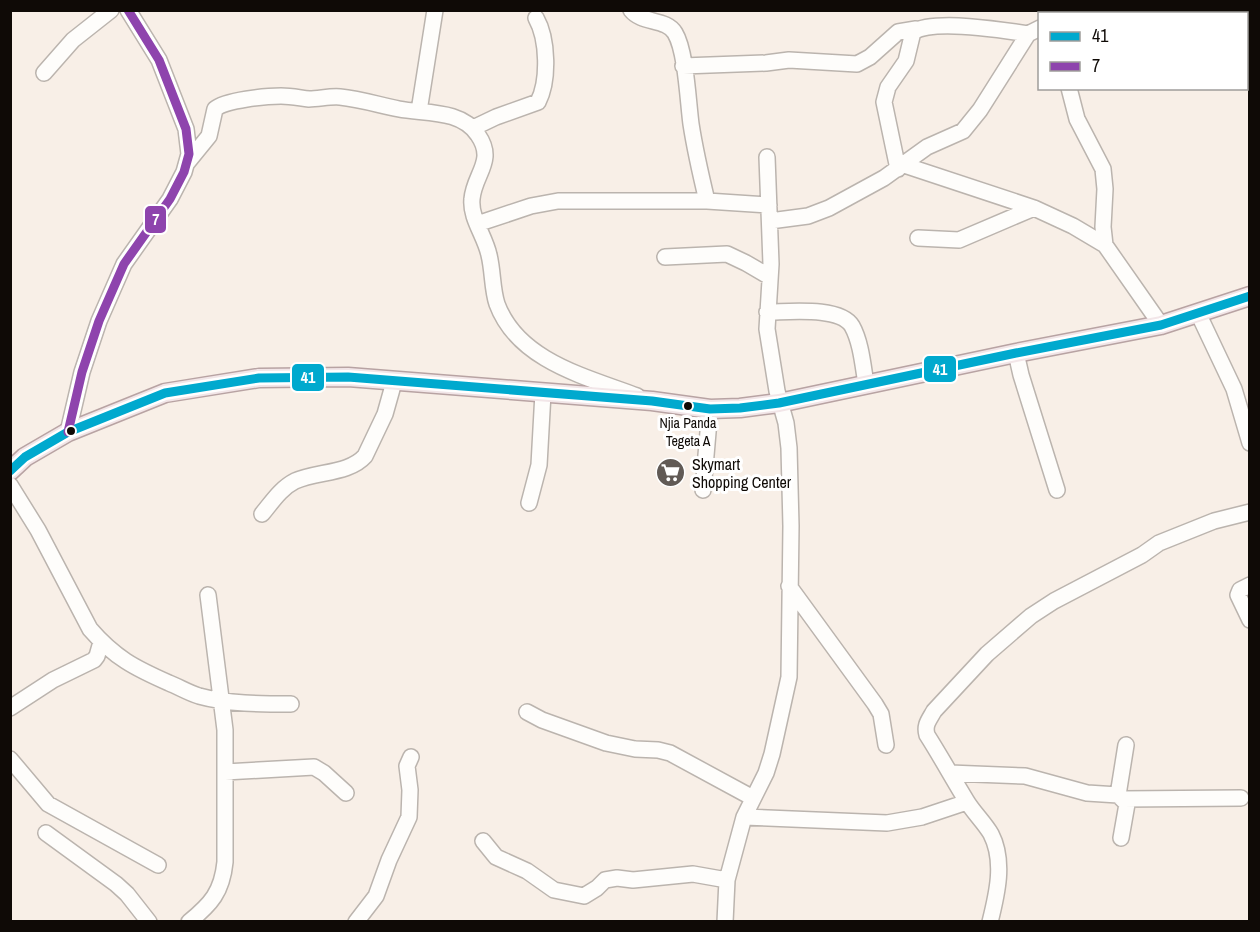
<svg xmlns="http://www.w3.org/2000/svg" width="1260" height="932" font-family="'Archivo Narrow',sans-serif">
<style>
.lines{fill:none;stroke-linecap:round;stroke-linejoin:round}
.minor-casing{stroke:#bbb4ae;stroke-width:18}
.major-casing{stroke:#b8a3a3;stroke-width:21}
.minor{stroke:#fefdfb;stroke-width:15}
.major{stroke:#f2e6e8;stroke-width:18}
.bus-1-casing{stroke:#fff;stroke-width:14}
.bus-2-casing{stroke:#fff;stroke-width:14}
.bus-1{stroke:#00a9ce;stroke-width:9}
.bus-2{stroke:#8e44ad;stroke-width:9}
.bus-dot{fill:#0f0a06;stroke:#fff;stroke-width:2}
.labels{text-anchor:middle;dominant-baseline:central;stroke-width:6;stroke-linejoin:round;paint-order:stroke}
.bus-label{font-size:14px;fill:#0f0a06;stroke:#fff}
.poi-label{font-size:16px;fill:#0f0a06;stroke:#fff;text-anchor:start}
.line-badge{stroke:#fff;stroke-width:2}
.badge-label{font-size:16px;text-anchor:middle;font-weight:bold;fill:#fff}
</style>
<rect width="100%" height="100%" fill="#f8efe7"/>
<g class="lines">
<defs>
<path id="minor" d="M 631,10 C 642,24 666,18 675,33 C 686,51 688,102 691,124 C 695,150 701,176 707,201
M 1056,10 L 1057,14
M 1228,14 L 1242,10
M 683,66 L 766,63 L 789,60 L 857,64 L 870,57 L 898,32 L 916,29
M 44,73 L 73,40 L 111,10
M 1069,88 L 1077,119 L 1103,169 L 1105,189 L 1103,227 L 1105,245
M 419,111 L 435,10
M 473,128 L 496,117 L 538,102 C 549,81 548,39 536,18
M 187,163 L 209,136 L 215,109 C 225,100 267,96 281,96 C 291,96 300,98 309,99 C 319,99 330,96 340,97 C 360,99 379,105 399,109 C 424,114 461,109 478,135 C 496,161 474,174 472,199 C 470,218 485,236 489,255 C 493,271 492,289 497,304 C 518,361 587,377 637,396
M 904,165 L 1034,208 L 1073,226 L 1105,245 L 1161,325
M 898,169 L 884,102 L 888,87 L 906,61 L 913,32 C 934,19 1003,30 1028,34
M 770,221 L 808,216 L 829,208 L 884,178 L 927,147 L 963,131 L 980,110 L 1028,34 L 1040,28
M 477,224 L 531,206 L 558,201 L 707,201 L 769,205
M 918,238 L 959,240 L 1034,208
M 665,257 L 727,254 L 746,263 L 770,277
M 767,312 C 788,312 840,306 852,326 C 861,342 863,366 866,384
M 1198,313 L 1234,389 L 1250,443
M 1016,353 L 1021,375 L 1057,490
M 68,432 L 82,372 L 99,321 L 124,264 L 170,199 L 184,172 L 189,154 L 186,129 L 159,60 L 128,10
M 10,485 L 38,530 L 90,629 C 115,658 135,668 169,683 C 179,687 189,693 199,696 C 228,704 261,704 291,704
M 703,490 L 710,409
M 529,503 L 539,465 L 543,393
M 262,514 C 272,502 281,488 295,481 C 318,471 349,474 365,456 L 385,414 L 394,382
M 1250,585 L 1240,590 L 1238,595 L 1250,620
M 789,586 L 875,704 L 881,714 L 886,745
M 10,708 L 53,680 L 94,660 L 97,656 L 101,642
M 527,712 L 542,720 L 606,743 L 635,749 L 658,750 L 670,753 L 753,798
M 10,759 L 48,804 L 158,865
M 225,772 L 314,767 L 324,773 L 346,793
M 950,773 L 1025,776 L 1087,793 L 1118,795 L 1127,804 L 1121,838
M 1118,795 L 1126,745
M 1123,799 L 1241,798
M 744,817 L 887,823 L 922,817 L 967,802
M 46,833 L 116,884 L 127,894 L 149,922
M 483,841 L 496,857 L 527,871 L 554,890 L 584,896 L 597,888 L 605,880 L 617,878 L 633,880 L 693,874 L 727,880
M 189,922 C 211,904 222,892 225,862 L 225,730 L 208,595
M 356,922 L 376,896 L 389,860 L 409,817 L 410,790 L 407,766 L 411,757
M 725,922 L 727,880 L 744,817 L 766,773 L 772,754 L 789,677 L 791,526 L 789,448 L 786,423 L 777,391 L 767,329 L 771,264 L 767,157
M 990,922 C 997,894 1005,861 991,834 C 984,822 973,812 966,800 C 953,779 941,757 927,735 C 924,725 929,720 934,711 L 987,654 L 1031,616 L 1054,601 L 1142,555 L 1159,543 L 1214,521 L 1250,512"/>
<path id="major" d="M 10,471 L 25,457 L 68,432 L 165,393 L 259,378 L 348,377 L 652,401 L 710,409 L 740,408 L 779,403 L 1016,353 L 1161,325 L 1250,296"/>
</defs>
<use href="#minor" class="minor-casing"/>
<use href="#major" class="major-casing"/>
<use href="#minor" class="minor"/>
<use href="#major" class="major"/>
<defs>
<path id="bus-1" d="M 10,471 L 25,457 L 68,432 L 165,393 L 259,378 L 348,377 L 652,401 L 710,409 L 740,408 L 779,403 L 1016,353 L 1161,325 L 1250,296"/>
<path id="bus-2" d="M 68,432 L 82,372 L 99,321 L 124,264 L 170,199 L 184,172 L 189,154 L 186,129 L 159,60 L 128,10"/>
</defs>
<use href="#bus-1" class="bus-1-casing"/>
<use href="#bus-2" class="bus-2-casing"/>
<use href="#bus-1" class="bus-1"/>
<use href="#bus-2" class="bus-2"/>
</g>
<defs>
<symbol id="supermarket-disc" viewBox="-11 -11 22 22"><circle r="9.5" fill="#615a55" stroke="#fff"/><path d="M-6-5.5h2.5l.6 2H6L4.5 2H-2.5L-4.4-4H-6ZM-1.5 3.2a1.3 1.3 0 1 0 .1 0ZM3 3.2a1.3 1.3 0 1 0 .1 0Z" fill="#fff"/></symbol>
</defs>
<g fill-rule="evenodd">
<use href="#supermarket-disc" x="654" y="456" width="33" height="33"/>
</g>
<g class="bus-dot">
<circle cx="688" cy="406" r="5"/>
<circle cx="71" cy="431" r="5"/>
</g>
<g class="labels">
<g class="bus-label">
<text x="688" y="423">Njia Panda<tspan x="688" dy="18">Tegeta A</tspan></text>
</g>
<g class="poi-label">
<text x="692" y="464">Skymart<tspan x="692" dy="18">Shopping Center</tspan></text>
</g>
</g>
<g class="line-badge">
<rect x="144" y="205" width="23" height="29" rx="6" fill="#8e44ad"/>
<rect x="923" y="355" width="34" height="28" rx="6" fill="#00a9ce"/>
<rect x="291" y="363" width="34" height="29" rx="6" fill="#00a9ce"/>
</g>
<g class="badge-label">
<text x="156" y="225">7</text>
<text x="940" y="375">41</text>
<text x="308" y="383">41</text>
</g>
<rect width="1260" height="932" fill="none" stroke="#0f0a06" stroke-width="24"/>
<rect x="1038" y="12" width="210" height="78" fill="#ffffff" stroke="#9f9d9b" stroke-width="1.5"/>
<rect x="1050" y="32" width="30" height="9" fill="#00a9ce" stroke="#9f9d9b" stroke-width="1.5"/>
<text x="1092" y="42" font-size="18" fill="#0f0a06">41</text>
<rect x="1050" y="62" width="30" height="9" fill="#8e44ad" stroke="#9f9d9b" stroke-width="1.5"/>
<text x="1092" y="72" font-size="18" fill="#0f0a06">7</text>
</svg>
